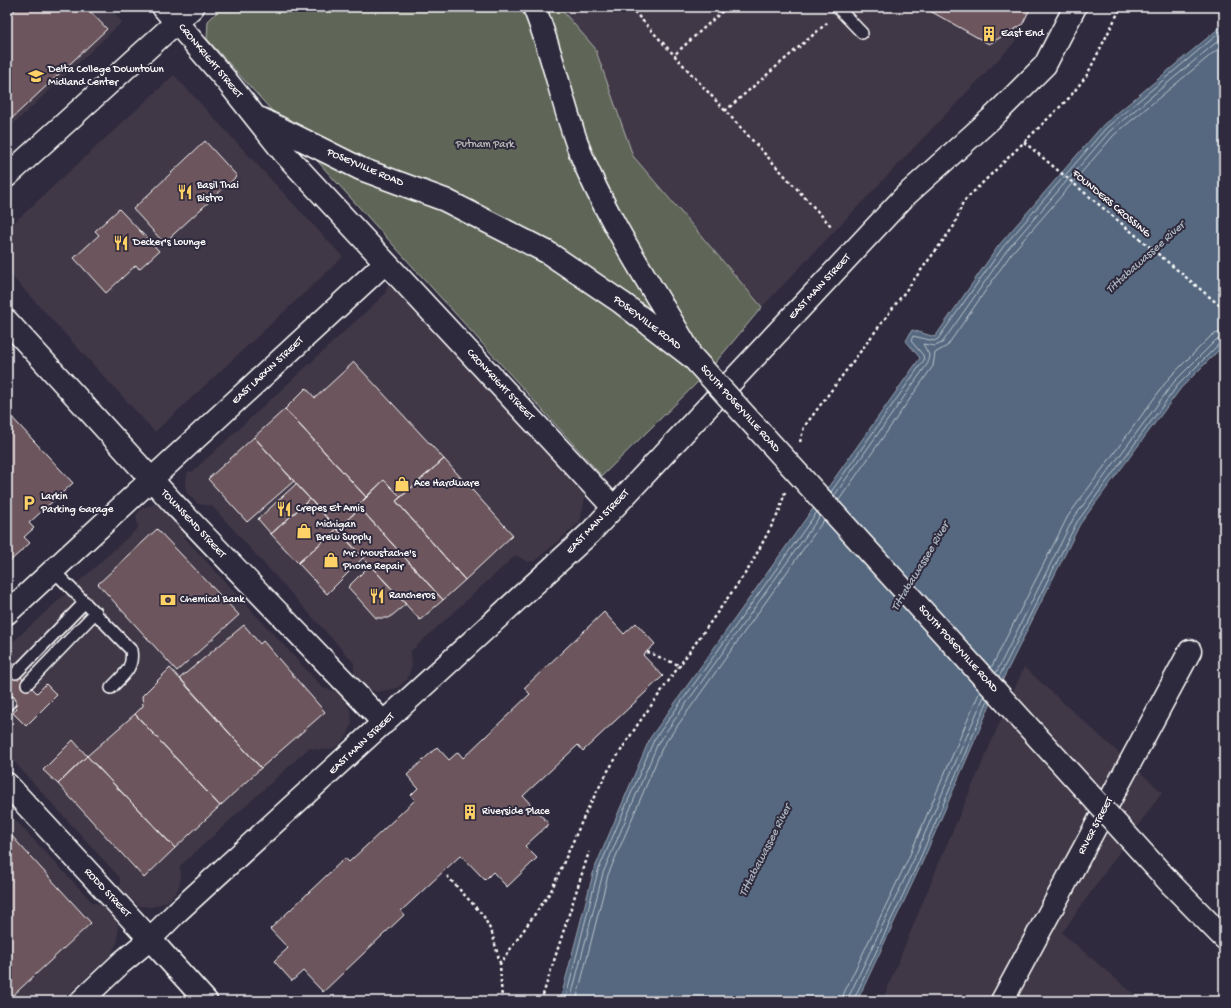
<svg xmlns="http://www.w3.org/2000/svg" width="1231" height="1008" font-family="'Gochi Hand',sans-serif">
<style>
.built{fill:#413747}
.green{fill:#5f6659;stroke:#afb2ac}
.water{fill:#54687f;stroke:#98a4b2}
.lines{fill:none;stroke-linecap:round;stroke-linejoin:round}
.shore{stroke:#bbc3cc;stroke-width:1}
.building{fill:#6c555d;stroke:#fff}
.lane-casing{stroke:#fff;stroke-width:14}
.street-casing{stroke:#fff;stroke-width:25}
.secondary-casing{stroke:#fff;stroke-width:25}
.path{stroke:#fff;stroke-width:2.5;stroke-dasharray:3 3;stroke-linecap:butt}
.lane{stroke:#2f2a3d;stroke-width:11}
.street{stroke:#2f2a3d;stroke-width:22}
.secondary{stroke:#2f2a3d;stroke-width:22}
.secondary-bridge-casing{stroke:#fff;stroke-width:25;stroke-linecap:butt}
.secondary-bridge{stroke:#2f2a3d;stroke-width:22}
.labels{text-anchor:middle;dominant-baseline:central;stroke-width:4;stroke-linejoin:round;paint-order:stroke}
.poi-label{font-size:11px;fill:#fff;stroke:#2f2a3d;text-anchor:start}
.street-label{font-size:11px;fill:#fff;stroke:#2f2a3d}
.park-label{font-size:11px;fill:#b7bab4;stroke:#2f2a3d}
.water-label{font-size:12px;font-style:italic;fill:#aab4bf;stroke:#2f2a3d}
</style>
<rect width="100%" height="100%" fill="#2f2a3d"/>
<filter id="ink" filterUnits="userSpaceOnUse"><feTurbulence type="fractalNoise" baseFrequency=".025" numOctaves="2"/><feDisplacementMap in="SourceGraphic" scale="8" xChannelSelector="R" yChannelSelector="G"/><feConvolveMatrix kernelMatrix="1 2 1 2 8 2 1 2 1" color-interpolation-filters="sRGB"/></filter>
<g filter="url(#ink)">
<path class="built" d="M 7,7 L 109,7 L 122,22 L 7,130 Z
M 559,7 L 1031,7 L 1014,43 L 762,307 L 633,156 L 595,48 Z
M 174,75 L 343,257 L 155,432 L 7,271 L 7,229 Z
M 392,283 L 583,490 L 585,497 L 580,522 L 535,561 L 527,562 L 516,555 L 411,651 L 412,665 L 407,680 L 397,688 L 377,692 L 367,689 L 358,681 L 354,674 L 354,663 L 212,506 L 198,504 L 187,493 L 185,485 L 188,471 L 192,472 L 385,294 L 387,286 Z
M 155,504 L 163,504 L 184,523 L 184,537 L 323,688 L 335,691 L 342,696 L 351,711 L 352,722 L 348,734 L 340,744 L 332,749 L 321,750 L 309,748 L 180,866 L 181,878 L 178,890 L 168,901 L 152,907 L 140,906 L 126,895 L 120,888 L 120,878 L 7,754 L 7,647 L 138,528 L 136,515 L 142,508 Z
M 1024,667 L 1162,792 L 1062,933 L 1142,1001 L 882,1001 L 943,853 Z
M 7,811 L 93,903 L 104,904 L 116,918 L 118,926 L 118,940 L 112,954 L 61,1001 L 7,1001 Z"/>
<path class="green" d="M 222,7 L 559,7 L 595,48 L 633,156 L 762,307 L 705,375 L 602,476 L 207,39 L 208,21 Z"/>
<path class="water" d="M 1224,24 L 1224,345 L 1181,388 L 1080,524 L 990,705 L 921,865 L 857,1001 L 560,1001 L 594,870 L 650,738 L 920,358 L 906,341 L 912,330 L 935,337 L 999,245 L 1103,125 Z"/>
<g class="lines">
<path class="shore" d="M 831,492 L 924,360 L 923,355 L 911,341 L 913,336 L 934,341 L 938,339 L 1003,247 L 1106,128 L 1224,29
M 834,496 L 928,363 L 929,355 L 923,344 L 935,346 L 942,343 L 1007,250 L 1110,131 L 1224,36
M 839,500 L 933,366 L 935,353 L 947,346 L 1011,254 L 1114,135 L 1224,44
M 991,668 L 1068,516 L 1169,378 L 1212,335 L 1224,331
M 996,673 L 1073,519 L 1174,382 L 1216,340 L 1224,337
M 999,677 L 1077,522 L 1178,385 L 1220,343 L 1224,342
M 565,1001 L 598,871 L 654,740 L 817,512
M 570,1001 L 603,873 L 658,743 L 820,516
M 576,1001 L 608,875 L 663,746 L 824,520
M 842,1001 L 844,993 L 908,859 L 980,691
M 848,1001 L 849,996 L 913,861 L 984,696
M 853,1001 L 918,863 L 988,700"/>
</g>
<path class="building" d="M 18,7 L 86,7 L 107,29 L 7,123 L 7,17 Z
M 923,7 L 1031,7 L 1022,25 L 989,44 Z
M 205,141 L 237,176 L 164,243 L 133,209 Z
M 119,209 L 159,251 L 139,269 L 136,265 L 106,293 L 74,258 L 99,235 L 95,231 Z
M 354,362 L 444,459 L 401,497 L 384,480 L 366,497 L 285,409 L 306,388 L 315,398 Z
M 285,409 L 366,497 L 358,506 L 360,508 L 337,529 L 254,437 Z
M 7,412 L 73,483 L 29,523 L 34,528 L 24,537 L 30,543 L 7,564 Z
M 254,437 L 294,481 L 247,522 L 208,479 Z
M 444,459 L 513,535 L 465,580 L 396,501 Z
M 384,480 L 401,497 L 396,501 L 465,580 L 443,600 L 358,506 Z
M 296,484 L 310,499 L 271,534 L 258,519 Z
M 310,499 L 337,529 L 298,563 L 271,534 Z
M 360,508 L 443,600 L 420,620 L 337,529 Z
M 157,529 L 239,615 L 177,671 L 98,584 Z
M 337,529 L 363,558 L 327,594 L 298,563 Z
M 370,565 L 406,604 L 389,618 L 376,618 L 348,587 Z
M 604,612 L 624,634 L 636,623 L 655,644 L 643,655 L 663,676 L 583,751 L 578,745 L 523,796 L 549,824 L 525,846 L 537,858 L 507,887 L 493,872 L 485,880 L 461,855 L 401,911 L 404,915 L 323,992 L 303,971 L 292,981 L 274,961 L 288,948 L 270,929 L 345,858 L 349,862 L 415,800 L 411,795 L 418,788 L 407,775 L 437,747 L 449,760 L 458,752 L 463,758 L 530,694 L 524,688 Z
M 244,625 L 260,644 L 263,641 L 325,712 L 261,768 L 180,678 Z
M 11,667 L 37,693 L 46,684 L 57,695 L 26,726 L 13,713 L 17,708 L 7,698 L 7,671 Z
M 170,668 L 261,768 L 220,806 L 135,714 L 143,706 L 142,696 Z
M 135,714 L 220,806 L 175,848 L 87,756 Z
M 73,740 L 87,756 L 58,784 L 43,770 Z
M 87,756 L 175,848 L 144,878 L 58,784 Z
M 9,833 L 91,923 L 7,1001 L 7,835 Z"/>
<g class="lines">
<defs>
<path id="lane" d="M 837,7 L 862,33
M 53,570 L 131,650 C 134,669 123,675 111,688
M 16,673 L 85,602
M 27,684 L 96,612
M 7,705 L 10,702"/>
<path id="street" d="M 7,176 L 193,7
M 7,321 L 174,504 L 384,723
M 7,613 L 385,263
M 81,1001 L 121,963 L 150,939 L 206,1001
M 1002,1001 L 1190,651"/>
<path id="secondary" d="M 163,7 L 226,80 L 284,153 L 613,507
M 534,7 C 553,54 562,104 580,152 C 607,220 651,285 688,349
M 261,119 L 361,169 L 445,200 L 547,252 L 622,303 L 693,358
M 7,784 L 150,939 L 177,912 L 590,533 L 905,196 L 994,116 L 1045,65 L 1075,7
M 1172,885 L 1224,938"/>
</defs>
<use href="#lane" class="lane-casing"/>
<use href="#street" class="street-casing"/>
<use href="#secondary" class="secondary-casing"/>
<path class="path" d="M 630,7 L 674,55
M 727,7 L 674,55 L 832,227
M 725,111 L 828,22
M 1024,142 L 1224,309
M 800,442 L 804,427 L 954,226 L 963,202 L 1069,98 L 1087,75 L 1121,7
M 647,652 L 681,666
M 447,876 L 483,915 L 492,933 L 500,963
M 502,1001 L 500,964 L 551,891 L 587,810 L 609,769 L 638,724 L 749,568 L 779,512 L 785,492
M 541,1001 L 589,852"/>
<use href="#lane" class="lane"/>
<use href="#street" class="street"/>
<use href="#secondary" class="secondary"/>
<defs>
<path id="secondary-bridge" d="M 693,358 L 1172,885"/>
</defs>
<use href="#secondary-bridge" class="secondary-bridge-casing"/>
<use href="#secondary-bridge" class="secondary-bridge"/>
</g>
</g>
<defs>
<symbol id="building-bare" viewBox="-9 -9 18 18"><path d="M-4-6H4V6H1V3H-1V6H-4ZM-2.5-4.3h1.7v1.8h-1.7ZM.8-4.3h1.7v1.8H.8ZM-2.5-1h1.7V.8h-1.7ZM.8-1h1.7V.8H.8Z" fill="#ffd166" stroke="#2f2a3d" stroke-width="2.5" paint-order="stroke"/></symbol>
<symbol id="university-bare" viewBox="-9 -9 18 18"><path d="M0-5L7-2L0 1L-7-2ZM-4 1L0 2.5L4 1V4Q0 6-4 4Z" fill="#ffd166" stroke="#2f2a3d" stroke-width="2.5" paint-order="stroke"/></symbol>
<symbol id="restaurant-bare" viewBox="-9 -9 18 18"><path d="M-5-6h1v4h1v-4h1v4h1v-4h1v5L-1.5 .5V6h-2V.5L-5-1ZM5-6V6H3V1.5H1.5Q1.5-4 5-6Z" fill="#ffd166" stroke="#2f2a3d" stroke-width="2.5" paint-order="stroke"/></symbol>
<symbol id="shop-bare" viewBox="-9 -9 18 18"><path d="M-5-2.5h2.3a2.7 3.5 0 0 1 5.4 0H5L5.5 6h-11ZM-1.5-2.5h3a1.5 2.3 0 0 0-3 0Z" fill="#ffd166" stroke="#2f2a3d" stroke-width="2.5" paint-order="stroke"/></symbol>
<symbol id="parking-bare" viewBox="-9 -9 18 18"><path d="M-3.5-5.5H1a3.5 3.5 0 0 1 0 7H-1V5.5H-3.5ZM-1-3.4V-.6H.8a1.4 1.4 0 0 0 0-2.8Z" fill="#ffd166" stroke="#2f2a3d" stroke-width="2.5" paint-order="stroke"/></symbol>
<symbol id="bank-bare" viewBox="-9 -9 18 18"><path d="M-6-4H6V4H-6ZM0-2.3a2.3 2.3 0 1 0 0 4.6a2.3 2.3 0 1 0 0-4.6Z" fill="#ffd166" stroke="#2f2a3d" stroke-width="2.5" paint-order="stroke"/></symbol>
</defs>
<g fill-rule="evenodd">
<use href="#building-bare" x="978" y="23" width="22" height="22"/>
<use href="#university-bare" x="25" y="65" width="22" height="22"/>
<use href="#restaurant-bare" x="174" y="181" width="22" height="22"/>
<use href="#restaurant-bare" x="110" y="232" width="22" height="22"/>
<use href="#shop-bare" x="391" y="473" width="22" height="22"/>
<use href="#parking-bare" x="18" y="492" width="22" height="22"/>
<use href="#restaurant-bare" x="273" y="498" width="22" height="22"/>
<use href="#shop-bare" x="293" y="520" width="22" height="22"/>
<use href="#shop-bare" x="320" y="549" width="22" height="22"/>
<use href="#restaurant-bare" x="366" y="585" width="22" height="22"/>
<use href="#bank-bare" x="157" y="589" width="22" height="22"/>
<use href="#building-bare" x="459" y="801" width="22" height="22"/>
</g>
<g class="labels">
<g class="poi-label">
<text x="1001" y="34">East End</text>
<text x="48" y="70">Delta College Downtown<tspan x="48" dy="13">Midland Center</tspan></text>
<text x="197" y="186">Basil Thai<tspan x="197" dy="13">Bistro</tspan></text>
<text x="133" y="243">Decker's Lounge</text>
<text x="414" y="484">Ace Hardware</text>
<text x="41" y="497">Larkin<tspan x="41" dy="13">Parking Garage</tspan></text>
<text x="296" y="509">Crepes Et Amis</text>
<text x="316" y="525">Michigan<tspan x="316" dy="13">Brew Supply</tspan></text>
<text x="343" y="554">Mr. Moustache's<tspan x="343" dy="13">Phone Repair</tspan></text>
<text x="389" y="596">Rancheros</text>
<text x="180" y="600">Chemical Bank</text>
<text x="482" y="812">Riverside Place</text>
</g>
<g class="street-label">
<text transform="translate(210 61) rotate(50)">CRONKRIGHT STREET</text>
<text transform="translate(365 168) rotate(23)">POSEYVILLE ROAD</text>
<text transform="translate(1111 204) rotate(40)">FOUNDERS CROSSING</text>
<text transform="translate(820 287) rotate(-47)">EAST MAIN STREET</text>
<text transform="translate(647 323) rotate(37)">POSEYVILLE ROAD</text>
<text transform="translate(268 371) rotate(-43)">EAST LARKIN STREET</text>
<text transform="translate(500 385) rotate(47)">CRONKRIGHT STREET</text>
<text transform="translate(740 409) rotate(48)">SOUTH POSEYVILLE ROAD</text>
<text transform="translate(598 522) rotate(-46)">EAST MAIN STREET</text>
<text transform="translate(193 524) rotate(47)">TOWNSEND STREET</text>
<text transform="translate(958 649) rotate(48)">SOUTH POSEYVILLE ROAD</text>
<text transform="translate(362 744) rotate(-43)">EAST MAIN STREET</text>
<text transform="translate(1096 826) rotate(-62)">RIVER STREET</text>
<text transform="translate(107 893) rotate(47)">RODD STREET</text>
</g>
<g class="park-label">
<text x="485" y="145">Putnam Park</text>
</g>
<g class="water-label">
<text transform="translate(1146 258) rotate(-42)">Tittabawassee River</text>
<text transform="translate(921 567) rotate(-59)">Tittabawassee River</text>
<text transform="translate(766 851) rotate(-63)">Tittabawassee River</text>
</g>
</g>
<rect width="1231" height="1008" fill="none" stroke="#2f2a3d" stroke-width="24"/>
<rect x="12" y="12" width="1207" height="984" fill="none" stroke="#fff" stroke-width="1.5" filter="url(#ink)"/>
</svg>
